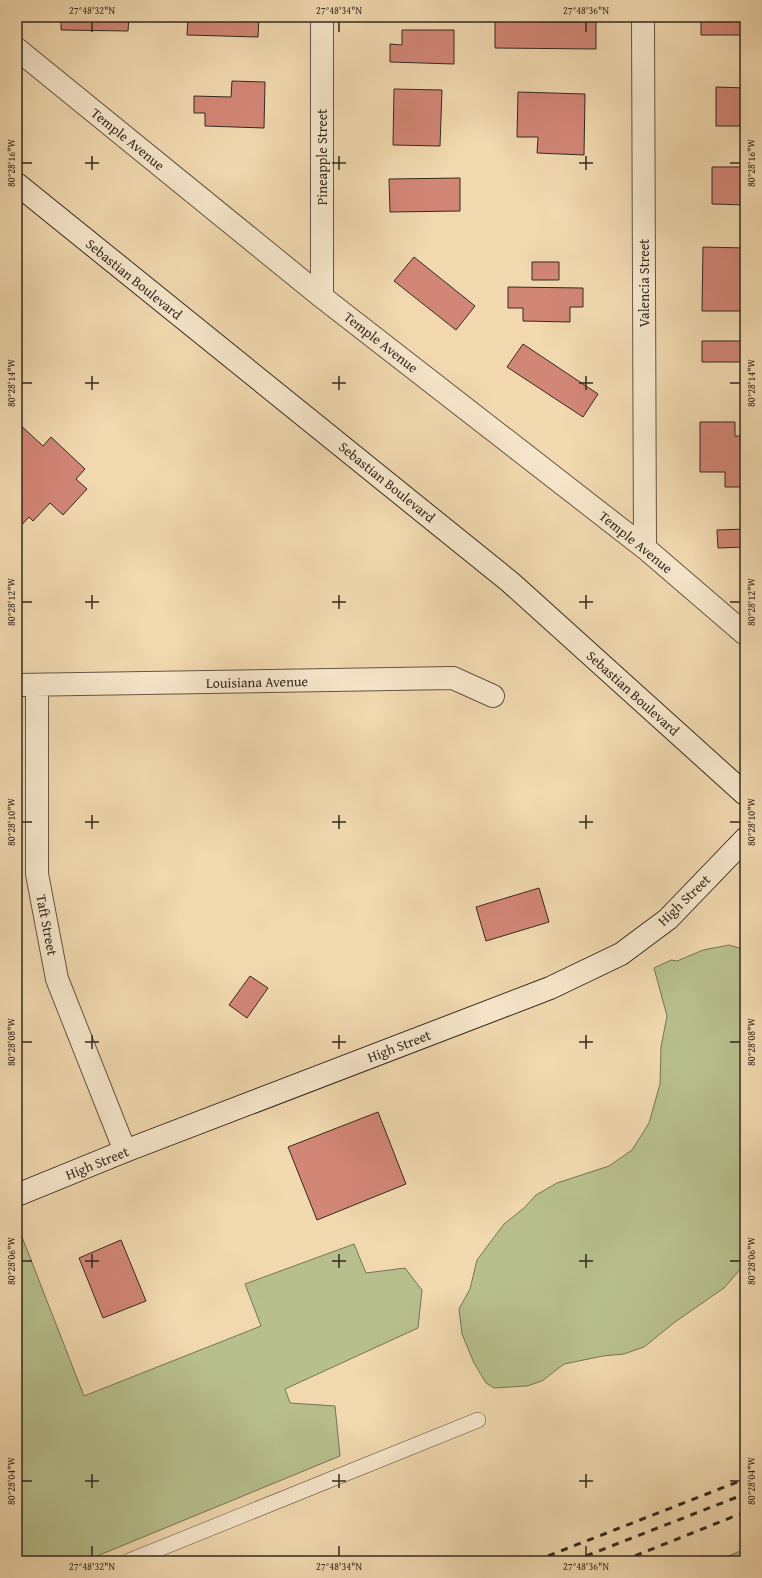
<svg xmlns="http://www.w3.org/2000/svg" width="762" height="1578" font-family="'Gentium Book Plus',serif">
<style>
.green{fill:#b7bf8d;stroke:#757456}
.building{fill:#d28676;stroke:#332a1f}
.lines{fill:none;stroke-linecap:round;stroke-linejoin:round}
.lane-casing{stroke:#625643;stroke-width:16}
.street-casing{stroke:#625643;stroke-width:24}
.secondary-casing{stroke:#332a1f;stroke-width:24}
.lane{stroke:#f6e6cb;stroke-width:15}
.street{stroke:#f6e6cb;stroke-width:22}
.secondary{stroke:#f6e6cb;stroke-width:22}
.rail{stroke:#332a1f;stroke-width:3;stroke-dasharray:7 7;stroke-linecap:butt}
.ticks{fill:none;stroke:#332a1f;stroke-width:1.5}
.labels{text-anchor:middle;dominant-baseline:central;stroke-width:4;stroke-linejoin:round;paint-order:stroke}
.street-label{font-size:14px;fill:#332a1f;stroke:#f6e6cb}
.neatline{fill:none;stroke:#332a1f;stroke-width:1.5}
.ticks-label{font-size:10px;text-anchor:middle;fill:#332a1f}
</style>
<rect width="100%" height="100%" fill="#f1d8af"/>
<filter id="stains"><feTurbulence type="fractalNoise" baseFrequency=".005" numOctaves="4"/><feColorMatrix values="0 0 0 0 .2 0 0 0 0 .09 0 0 0 0 .02 0 0 0 .5 -.17"/></filter>
<radialGradient id="worn" r=".72"><stop offset=".6" stop-color="#630" stop-opacity="0"/><stop offset="1" stop-color="#630" stop-opacity=".3"/></radialGradient>
<path class="green" d="M 729,945 L 743,949 L 745,955 L 745,1264 L 724,1288 L 675,1322 L 644,1347 L 624,1354 L 603,1356 L 564,1364 L 542,1381 L 527,1386 L 494,1388 L 486,1383 L 474,1363 L 462,1334 L 459,1309 L 470,1289 L 477,1260 L 504,1224 L 524,1208 L 536,1195 L 557,1183 L 609,1166 L 632,1150 L 649,1123 L 660,1084 L 661,1047 L 667,1016 L 654,968 L 671,960 L 677,961 L 703,950 Z
M 17,1224 L 84,1396 L 261,1326 L 245,1284 L 354,1244 L 366,1273 L 405,1268 L 422,1290 L 418,1328 L 285,1389 L 290,1403 L 335,1406 L 340,1456 L 85,1561 L 17,1561 Z
M 745,1549 L 745,1561 L 717,1561 Z"/>
<path class="building" d="M 61,17 L 129,17 L 128,31 L 61,30 Z
M 188,17 L 259,17 L 258,37 L 187,35 Z
M 495,17 L 539,17 L 539,22 L 596,22 L 596,49 L 495,48 Z
M 701,17 L 745,17 L 745,35 L 701,35 Z
M 402,30 L 454,30 L 454,64 L 390,62 L 390,44 L 402,45 Z
M 232,81 L 265,82 L 264,128 L 205,126 L 205,113 L 194,113 L 194,96 L 231,97 Z
M 716,87 L 745,88 L 745,126 L 716,126 Z
M 394,89 L 442,90 L 440,146 L 393,145 Z
M 518,92 L 585,94 L 584,155 L 537,153 L 538,137 L 517,137 Z
M 712,167 L 745,167 L 745,205 L 712,204 Z
M 460,178 L 460,211 L 390,212 L 389,179 Z
M 703,247 L 745,248 L 745,311 L 702,311 Z
M 414,257 L 475,306 L 456,330 L 394,281 Z
M 532,262 L 559,262 L 559,280 L 532,280 Z
M 508,287 L 583,288 L 583,307 L 570,307 L 570,322 L 523,321 L 523,308 L 508,308 Z
M 702,341 L 745,341 L 745,362 L 702,362 Z
M 523,344 L 598,394 L 583,417 L 507,367 Z
M 17,422 L 43,446 L 51,437 L 85,469 L 76,479 L 87,489 L 63,515 L 50,503 L 33,521 L 29,517 L 17,530 Z
M 700,422 L 735,422 L 735,436 L 745,436 L 745,487 L 725,487 L 725,472 L 700,472 Z
M 745,529 L 745,557 L 745,547 L 718,548 L 717,530 Z
M 539,888 L 549,922 L 486,941 L 476,907 Z
M 250,976 L 268,988 L 247,1018 L 229,1005 Z
M 378,1112 L 406,1184 L 317,1220 L 288,1147 Z
M 121,1240 L 146,1301 L 103,1318 L 79,1258 Z"/>
<g class="lines">
<defs>
<path id="lane" d="M 129,1561 L 478,1420"/>
<path id="street" d="M 322,17 L 322,297
M 643,17 L 645,548
M 17,49 L 322,297 L 645,548 L 745,634
M 17,685 L 453,678 L 493,696
M 37,686 L 37,874 L 57,979 L 125,1151"/>
<path id="secondary" d="M 17,184 L 510,582 L 745,794
M 17,1195 L 125,1151 L 550,988 L 621,954 L 668,919 L 745,839"/>
</defs>
<use href="#lane" class="lane-casing"/>
<use href="#street" class="street-casing"/>
<use href="#secondary" class="secondary-casing"/>
<use href="#lane" class="lane"/>
<use href="#street" class="street"/>
<use href="#secondary" class="secondary"/>
<path class="rail" d="M 535,1561 L 745,1479
M 573,1561 L 745,1494
M 622,1561 L 745,1512"/>
</g>
<path class="ticks" d="M 92,22 L 92,32M 339,22 L 339,32M 586,22 L 586,32M 92,156 L 92,170M 339,156 L 339,170M 586,156 L 586,170M 22,163 L 32,163M 85,163 L 99,163M 332,163 L 346,163M 579,163 L 593,163M 730,163 L 740,163M 92,376 L 92,390M 339,376 L 339,390M 586,376 L 586,390M 22,383 L 32,383M 85,383 L 99,383M 332,383 L 346,383M 579,383 L 593,383M 730,383 L 740,383M 92,595 L 92,609M 339,595 L 339,609M 586,595 L 586,609M 22,602 L 32,602M 85,602 L 99,602M 332,602 L 346,602M 579,602 L 593,602M 730,602 L 740,602M 92,815 L 92,829M 339,815 L 339,829M 586,815 L 586,829M 22,822 L 32,822M 85,822 L 99,822M 332,822 L 346,822M 579,822 L 593,822M 730,822 L 740,822M 92,1035 L 92,1049M 339,1035 L 339,1049M 586,1035 L 586,1049M 22,1042 L 32,1042M 85,1042 L 99,1042M 332,1042 L 346,1042M 579,1042 L 593,1042M 730,1042 L 740,1042M 92,1254 L 92,1268M 339,1254 L 339,1268M 586,1254 L 586,1268M 22,1261 L 32,1261M 85,1261 L 99,1261M 332,1261 L 346,1261M 579,1261 L 593,1261M 730,1261 L 740,1261M 92,1474 L 92,1488M 339,1474 L 339,1488M 586,1474 L 586,1488M 22,1481 L 32,1481M 85,1481 L 99,1481M 332,1481 L 346,1481M 579,1481 L 593,1481M 730,1481 L 740,1481M 92,1546 L 92,1556M 339,1546 L 339,1556M 586,1546 L 586,1556"/>
<g class="labels">
<g class="street-label">
<text transform="translate(128 139) rotate(39)">Temple Avenue</text>
<text transform="translate(322 157) rotate(-90)">Pineapple Street</text>
<text transform="translate(134 279) rotate(39)">Sebastian Boulevard</text>
<text transform="translate(644 283) rotate(-90)">Valencia Street</text>
<text transform="translate(381 342) rotate(38)">Temple Avenue</text>
<text transform="translate(387 482) rotate(39)">Sebastian Boulevard</text>
<text transform="translate(636 542) rotate(39)">Temple Avenue</text>
<text transform="translate(257 682) rotate(-1)">Louisiana Avenue</text>
<text transform="translate(633 693) rotate(42)">Sebastian Boulevard</text>
<text transform="translate(684 900) rotate(-44)">High Street</text>
<text transform="translate(47 925) rotate(79)">Taft Street</text>
<text transform="translate(399 1046) rotate(-21)">High Street</text>
<text transform="translate(97 1163) rotate(-22)">High Street</text>
</g>
</g>
<rect width="762" height="1578" fill="none" stroke="#f1d8af" stroke-width="44"/>
<rect x="22" y="22" width="718" height="1534" class="neatline"/>
<g class="ticks-label">
<text x="92" y="14">27°48'32"N</text>
<text x="339" y="14">27°48'34"N</text>
<text x="586" y="14">27°48'36"N</text>
<text transform="translate(751 163) rotate(-90)" y="4">80°28'16"W</text>
<text transform="translate(11 163) rotate(-90)" y="4">80°28'16"W</text>
<text transform="translate(11 383) rotate(-90)" y="4">80°28'14"W</text>
<text transform="translate(751 383) rotate(-90)" y="4">80°28'14"W</text>
<text transform="translate(11 602) rotate(-90)" y="4">80°28'12"W</text>
<text transform="translate(751 602) rotate(-90)" y="4">80°28'12"W</text>
<text transform="translate(751 822) rotate(-90)" y="4">80°28'10"W</text>
<text transform="translate(11 822) rotate(-90)" y="4">80°28'10"W</text>
<text transform="translate(11 1042) rotate(-90)" y="4">80°28'08"W</text>
<text transform="translate(751 1042) rotate(-90)" y="4">80°28'08"W</text>
<text transform="translate(751 1261) rotate(-90)" y="4">80°28'06"W</text>
<text transform="translate(11 1261) rotate(-90)" y="4">80°28'06"W</text>
<text transform="translate(751 1481) rotate(-90)" y="4">80°28'04"W</text>
<text transform="translate(11 1481) rotate(-90)" y="4">80°28'04"W</text>
<text x="92" y="1570">27°48'32"N</text>
<text x="339" y="1570">27°48'34"N</text>
<text x="586" y="1570">27°48'36"N</text>
</g>
<rect width="100%" height="100%" filter="url(#stains)"/>
<rect width="100%" height="100%" fill="url(#worn)"/>
</svg>
